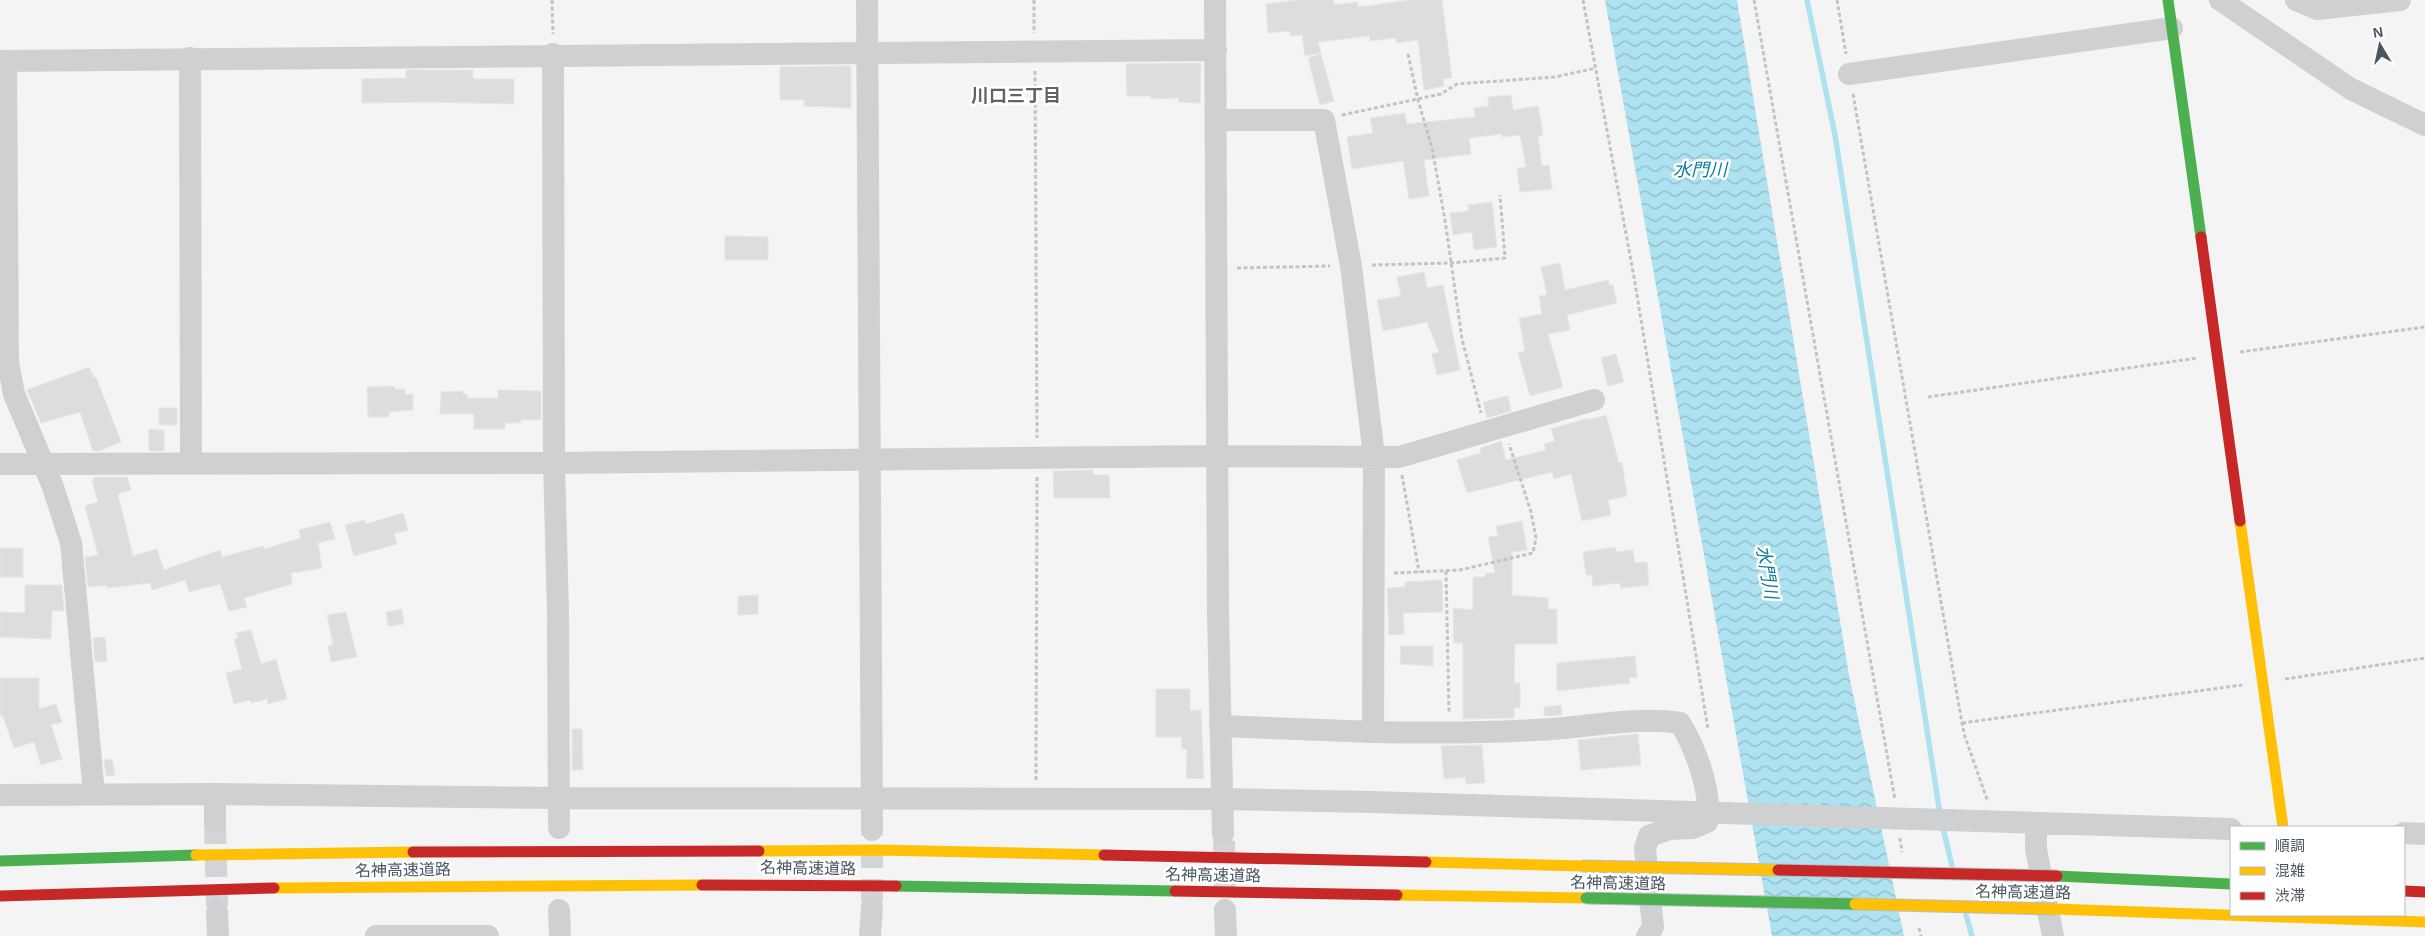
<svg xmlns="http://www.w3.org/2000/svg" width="2425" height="936" font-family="Helvetica,'Noto Sans JP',sans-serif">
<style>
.water{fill:url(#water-waves)}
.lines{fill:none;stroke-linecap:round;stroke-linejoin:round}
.stream{stroke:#aee2f0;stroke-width:5.5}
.building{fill:#ddddde;stroke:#e5e6e7}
.street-tunnel{stroke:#d2d4d7;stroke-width:22;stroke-dasharray:22 11;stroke-linecap:butt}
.path{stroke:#bcc7c4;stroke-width:3;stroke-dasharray:4 2.5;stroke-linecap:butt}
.street{stroke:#ced0d2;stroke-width:22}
.fast{stroke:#4caf50;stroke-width:11}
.slow{stroke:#ffc107;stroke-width:11}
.jam{stroke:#c62828;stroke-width:11}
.fast-bridge-casing{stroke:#b9bec3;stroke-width:13;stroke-linecap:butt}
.slow-bridge-casing{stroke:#b9bec3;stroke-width:13;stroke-linecap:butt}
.jam-bridge-casing{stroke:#b9bec3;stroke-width:13;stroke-linecap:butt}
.fast-bridge{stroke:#4caf50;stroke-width:11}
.slow-bridge{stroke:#ffc107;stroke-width:11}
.jam-bridge{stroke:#c62828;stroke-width:11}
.labels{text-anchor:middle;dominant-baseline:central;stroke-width:5;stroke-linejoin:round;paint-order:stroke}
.street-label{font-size:16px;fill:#4a5661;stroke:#fff}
.neighbourhood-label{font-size:18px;font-weight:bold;fill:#5f6368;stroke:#fff}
.water-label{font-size:18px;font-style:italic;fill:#0c7c9b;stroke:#fff}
</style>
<defs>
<pattern id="water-waves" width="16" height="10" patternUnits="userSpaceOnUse" patternTransform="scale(1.25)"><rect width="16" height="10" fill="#aee2f0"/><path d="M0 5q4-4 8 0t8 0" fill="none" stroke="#90bac6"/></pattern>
</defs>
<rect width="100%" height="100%" fill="#f4f4f4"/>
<path class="water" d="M 1605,0 L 1737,0 L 1849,675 L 1904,936 L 1772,936 Z"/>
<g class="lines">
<path class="stream" d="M 1807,0 L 1835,135 L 1940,814
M 1942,824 L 1952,866
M 1966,915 L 1972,936"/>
</g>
<path class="building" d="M 1297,0 L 1334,0 L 1334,5 L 1358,2 L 1358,7 L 1410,0 L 1442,0 L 1452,78 L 1443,79 L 1444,86 L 1424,90 L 1418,40 L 1397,43 L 1396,38 L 1370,41 L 1369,36 L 1318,42 L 1321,53 L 1305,56 L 1302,35 L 1290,36 L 1290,31 L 1268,33 L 1266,4 Z
M 1321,54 L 1334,101 L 1320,105 L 1308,58 Z
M 1201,63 L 1200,103 L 1178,102 L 1179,98 L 1151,99 L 1151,96 L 1127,96 L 1126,64 Z
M 851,66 L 851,108 L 804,106 L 804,100 L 780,100 L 780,67 Z
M 406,70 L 473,70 L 473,79 L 514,79 L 514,104 L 428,102 L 362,103 L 362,79 L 406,78 Z
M 1511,95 L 1513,110 L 1538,106 L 1543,135 L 1538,136 L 1542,166 L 1549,165 L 1552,189 L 1520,192 L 1517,168 L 1526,167 L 1520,135 L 1502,137 L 1502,134 L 1469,138 L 1471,154 L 1424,160 L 1429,196 L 1409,199 L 1403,161 L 1352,169 L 1347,137 L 1373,133 L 1370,118 L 1405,113 L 1407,124 L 1475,117 L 1474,108 L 1489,106 L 1488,97 Z
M 1492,202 L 1497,247 L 1474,250 L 1472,232 L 1453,235 L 1450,213 L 1469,211 L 1468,205 Z
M 725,236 L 768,237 L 768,260 L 725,260 Z
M 1560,263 L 1565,290 L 1608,280 L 1609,285 L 1613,285 L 1617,303 L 1567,315 L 1570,330 L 1548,334 L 1563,387 L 1530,396 L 1518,353 L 1525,351 L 1519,318 L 1542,314 L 1539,296 L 1547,295 L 1541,267 Z
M 1424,272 L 1427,288 L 1443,285 L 1460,370 L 1437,375 L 1432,354 L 1439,352 L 1427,322 L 1383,331 L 1377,300 L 1401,296 L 1397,277 Z
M 1616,354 L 1624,382 L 1608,386 L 1601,358 Z
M 89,367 L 94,378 L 96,377 L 121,442 L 99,451 L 93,451 L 80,412 L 41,423 L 27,390 Z
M 394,386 L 395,389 L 405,389 L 405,395 L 413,394 L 413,410 L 389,412 L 389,417 L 368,417 L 367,387 Z
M 498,390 L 541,391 L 541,420 L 521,420 L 521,423 L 505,423 L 505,429 L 474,429 L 474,414 L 440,414 L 441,392 L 463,391 L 463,394 L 467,394 L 467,398 L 498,398 Z
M 1508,396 L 1511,411 L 1487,418 L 1483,402 Z
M 159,408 L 177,408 L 177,425 L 159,425 Z
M 1606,415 L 1619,463 L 1622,462 L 1627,496 L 1608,500 L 1611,515 L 1582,521 L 1571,474 L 1554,479 L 1552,472 L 1467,493 L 1457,460 L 1481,453 L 1480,448 L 1501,441 L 1506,460 L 1546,450 L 1544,444 L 1555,441 L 1551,429 L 1588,418 L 1589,420 Z
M 149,429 L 164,430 L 164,451 L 149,451 Z
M 1093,470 L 1093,475 L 1109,475 L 1110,498 L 1054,498 L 1053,471 Z
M 96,477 L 127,477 L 131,490 L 118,494 L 133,556 L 157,549 L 164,570 L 220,550 L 222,557 L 263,546 L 264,549 L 301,538 L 299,530 L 330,522 L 335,539 L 318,543 L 322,568 L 291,573 L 292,584 L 244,598 L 247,607 L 229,611 L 220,584 L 189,592 L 185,580 L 152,590 L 150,583 L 107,588 L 106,585 L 88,587 L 85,557 L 98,555 L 85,506 L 98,502 L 92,480 Z
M 403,513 L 408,530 L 394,534 L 397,544 L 354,556 L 345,525 L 364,520 L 366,524 Z
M 1522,521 L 1527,550 L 1512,552 L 1512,595 L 1548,598 L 1548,609 L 1557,609 L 1557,644 L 1515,644 L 1514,683 L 1520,683 L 1520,708 L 1514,708 L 1514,718 L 1463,719 L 1463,643 L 1454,643 L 1453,608 L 1473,610 L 1473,577 L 1485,577 L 1486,573 L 1495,573 L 1488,537 L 1498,536 L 1496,526 Z
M 1616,547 L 1616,552 L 1633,550 L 1635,563 L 1647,562 L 1649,585 L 1621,588 L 1620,583 L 1593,586 L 1592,575 L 1586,575 L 1583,552 Z
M 0,548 L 23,548 L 23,577 L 0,577 Z
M 1442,580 L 1443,612 L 1403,613 L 1404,634 L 1389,635 L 1387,588 L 1405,587 L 1405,582 Z
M 25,585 L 62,585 L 64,611 L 52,611 L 51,639 L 0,637 L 0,612 L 25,613 Z
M 758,595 L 758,614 L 738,615 L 738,596 Z
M 402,609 L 404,624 L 388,626 L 386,612 Z
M 346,612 L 357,657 L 331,662 L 328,646 L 333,645 L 327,615 Z
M 251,630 L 261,664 L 276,659 L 287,699 L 268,704 L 267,699 L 251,703 L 250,700 L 234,704 L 226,673 L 242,669 L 234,639 L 238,638 L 236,633 Z
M 105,637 L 107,661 L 95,662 L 93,638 Z
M 1401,646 L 1433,646 L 1433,666 L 1400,664 Z
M 1635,656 L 1637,677 L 1629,678 L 1630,683 L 1557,691 L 1557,663 Z
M 0,678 L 39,678 L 39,709 L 56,704 L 62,722 L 51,725 L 62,759 L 41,765 L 34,742 L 14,748 L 3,716 L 0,716 Z
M 1156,689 L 1190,689 L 1190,711 L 1201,710 L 1204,779 L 1186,778 L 1187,749 L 1182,749 L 1181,737 L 1156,737 Z
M 1561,705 L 1562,715 L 1544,716 L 1544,707 Z
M 572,729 L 582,729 L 583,770 L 572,770 Z
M 1638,734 L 1641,765 L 1581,770 L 1578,740 Z
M 1482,745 L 1485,783 L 1466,784 L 1465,777 L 1444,779 L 1441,746 Z
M 112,759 L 115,775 L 106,776 L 104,760 Z"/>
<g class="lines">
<path class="street-tunnel" d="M 215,822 L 217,906
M 1224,841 L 1225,909
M 872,901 L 872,833"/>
<path class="path" d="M 552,0 L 553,34
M 1034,0 L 1034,33
M 1583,0 L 1634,277 L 1708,729
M 1754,0 L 1895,800
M 1837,0 L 1846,54
M 1408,54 L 1418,100 L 1432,148 L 1445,220 L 1462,339 L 1481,413
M 1035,71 L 1037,438
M 1853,94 L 1962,723 L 1965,737 L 1988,802
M 1342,115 L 1441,94 L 1457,84 L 1555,77 L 1596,68
M 1372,265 L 1450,263 L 1505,258 L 1500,195
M 1237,268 L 1330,266
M 2240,352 L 2425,327
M 1928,397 L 2197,358
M 1402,475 L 1419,572
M 1446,571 L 1449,713
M 1394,573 L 1460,570 L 1533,553 L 1536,538 L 1531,512 L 1509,444
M 2285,679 L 2425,658
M 1962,723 L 2242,685
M 1036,780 L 1037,476
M 1900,838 L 1902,852
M 1919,928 L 1921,936"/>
<path class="street" d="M 867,0 L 872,830
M 1215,0 L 1218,613 L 1223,834
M 2220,0 L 2351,89 L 2425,125
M 2296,0 L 2317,9 L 2400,0
M 553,54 L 554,463 L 558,613 L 559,828
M 190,58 L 191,463
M 0,61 L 1216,50
M 6,61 L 8,362 L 14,394 L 53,487 L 71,543 L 94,794
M 1849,74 L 2172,28
M 1216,120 L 1324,120 L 1351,266 L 1374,456 L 1373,732 L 1220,726
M 0,464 L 554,463 L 1216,456 L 1399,457 L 1594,400
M 1373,732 C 1427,733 1482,733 1536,730 C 1585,728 1631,716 1680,723 C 1696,749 1712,792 1707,822 L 1693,828 L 1669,829 L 1649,836 L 1645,848 L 1653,927 L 1647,936
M 215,794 L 215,822
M 0,795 L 215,794 L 558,798 L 1222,799 L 1372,802 L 2231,829
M 2036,823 L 2036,849 L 2053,936
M 2404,833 L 2425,834
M 559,910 L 560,936
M 1225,910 L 1226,936
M 217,912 L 218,936
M 376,936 L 488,936
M 870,936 L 872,907"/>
<path class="fast" d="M 2168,0 L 2201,237
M 0,861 L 196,855
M 2057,876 L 2231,884
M 896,886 L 1175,891"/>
<path class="slow" d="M 2240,521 L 2283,827
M 759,851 L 879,850 L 1104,855
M 196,855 L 413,852
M 1426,862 L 1582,866
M 274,888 L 702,885
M 1397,895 L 1586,898
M 2055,909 L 2425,922"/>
<path class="jam" d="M 2201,237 L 2240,521
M 413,852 L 759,851
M 1104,855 L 1426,862
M 702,885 L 896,886
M 1175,891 L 1397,895
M 2404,891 L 2425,892
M 0,896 L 274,888"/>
<defs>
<path id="fast-bridge" d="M 1586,898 L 1855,904"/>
<path id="slow-bridge" d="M 1582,866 L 1778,870
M 1855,904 L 2055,909"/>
<path id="jam-bridge" d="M 1778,870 L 2057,876"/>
</defs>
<use href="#fast-bridge" class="fast-bridge-casing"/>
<use href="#slow-bridge" class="slow-bridge-casing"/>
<use href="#jam-bridge" class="jam-bridge-casing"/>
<use href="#fast-bridge" class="fast-bridge"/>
<use href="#slow-bridge" class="slow-bridge"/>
<use href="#jam-bridge" class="jam-bridge"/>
</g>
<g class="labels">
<g class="street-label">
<text transform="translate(808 868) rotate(1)">名神高速道路</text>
<text transform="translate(403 870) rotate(-1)">名神高速道路</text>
<text transform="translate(1213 875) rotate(1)">名神高速道路</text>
<text transform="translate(1618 883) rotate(1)">名神高速道路</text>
<text transform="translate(2023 892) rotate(1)">名神高速道路</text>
</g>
<g class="neighbourhood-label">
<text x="1016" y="96">川口三丁目</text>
</g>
<g class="water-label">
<text x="1700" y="170">水門川</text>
<text transform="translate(1767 572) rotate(80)">水門川</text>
</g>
</g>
<rect x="2230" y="826" width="175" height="90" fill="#ffffff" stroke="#b7bbc0"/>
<rect x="2240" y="842" width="25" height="8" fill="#4caf50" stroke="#b7bbc0"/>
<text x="2275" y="851" font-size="15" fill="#4a5661">順調</text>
<rect x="2240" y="867" width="25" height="8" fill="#ffc107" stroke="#b7bbc0"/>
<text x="2275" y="876" font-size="15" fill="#4a5661">混雑</text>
<rect x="2240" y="892" width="25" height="8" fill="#c62828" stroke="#b7bbc0"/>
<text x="2275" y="901" font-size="15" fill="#4a5661">渋滞</text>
<g transform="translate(2380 45) rotate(351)" stroke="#ffffff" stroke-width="4" paint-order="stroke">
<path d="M0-4L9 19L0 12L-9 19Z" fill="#4a5661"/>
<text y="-8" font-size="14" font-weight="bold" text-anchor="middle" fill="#4a5661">N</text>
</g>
</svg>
